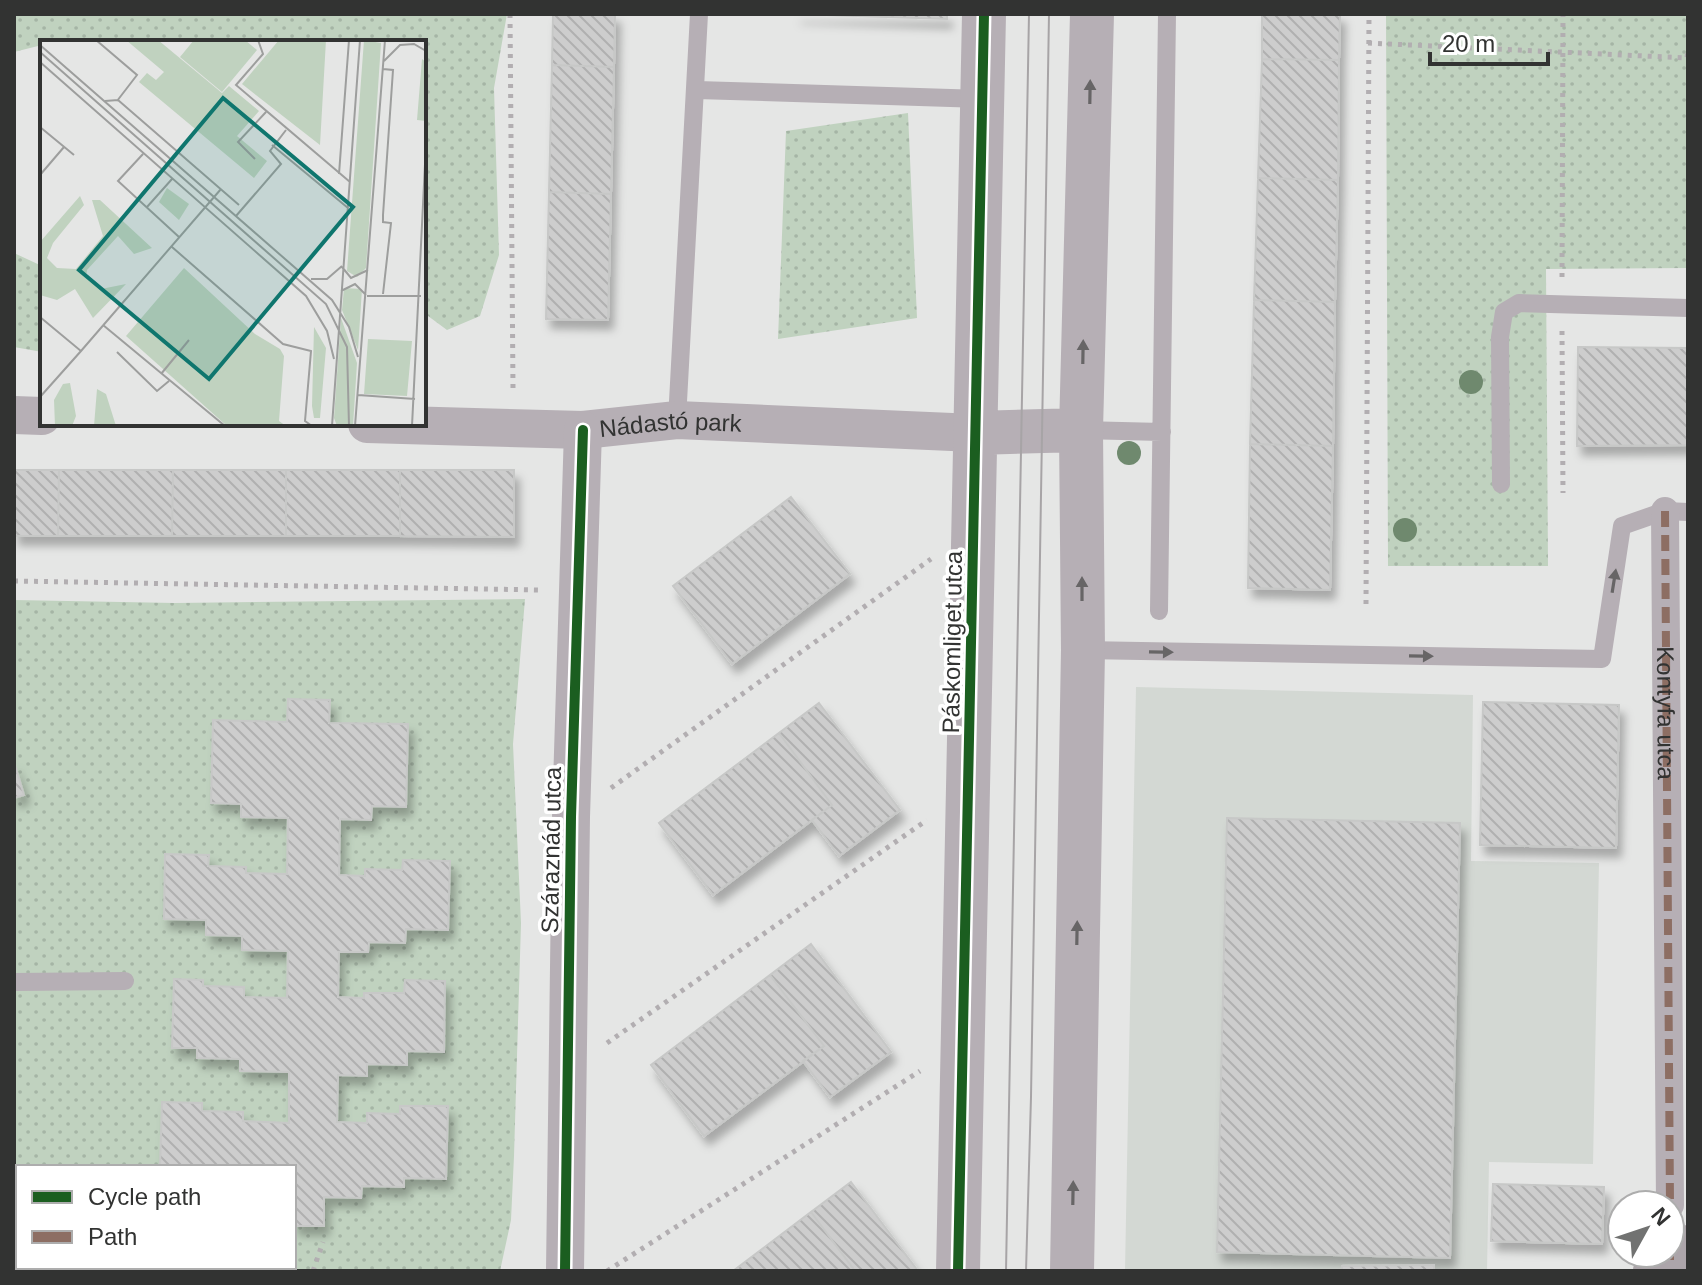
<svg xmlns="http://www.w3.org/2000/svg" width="1702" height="1285" font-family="Arial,sans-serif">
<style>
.built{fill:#d3d8d3}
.park{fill:url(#park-dots);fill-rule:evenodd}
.building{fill:url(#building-back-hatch);stroke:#c7c8c7;stroke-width:2;filter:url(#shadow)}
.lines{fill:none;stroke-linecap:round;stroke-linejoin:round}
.path{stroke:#b2aeb1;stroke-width:5;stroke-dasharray:4 6;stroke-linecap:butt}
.service{stroke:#b6afb5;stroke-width:18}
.pedestrian{stroke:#b6afb5;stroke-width:28}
.minor{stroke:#b6afb5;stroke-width:38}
.tertiary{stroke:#b6afb5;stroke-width:44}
.secondary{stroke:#aca5aa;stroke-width:44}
.tram{stroke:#a7a4a6;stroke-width:2}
.quiet{stroke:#8d6e63;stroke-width:8;stroke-dasharray:16 8;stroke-linecap:butt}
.cycleway-casing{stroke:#fff;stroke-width:15}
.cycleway{stroke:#1b5e20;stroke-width:10}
.tree{fill:#6f896e}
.oneway{fill:#676566}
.labels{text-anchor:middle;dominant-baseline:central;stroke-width:7;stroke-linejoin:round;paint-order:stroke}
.street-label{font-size:24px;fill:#323332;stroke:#fff}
.inset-road{fill:none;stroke:#9d9e9d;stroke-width:2}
.view{fill:#0f766e;fill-opacity:0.15;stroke:#0f766e;stroke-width:4}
.inset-edge{fill:none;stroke:#323332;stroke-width:4}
</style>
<defs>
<pattern id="park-dots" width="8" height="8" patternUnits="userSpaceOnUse" patternTransform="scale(2)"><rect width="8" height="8" fill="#c0d2bf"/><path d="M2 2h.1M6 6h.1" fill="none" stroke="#a5b5a5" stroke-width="1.8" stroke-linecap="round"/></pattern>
<pattern id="building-back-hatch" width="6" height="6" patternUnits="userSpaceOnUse" patternTransform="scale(2)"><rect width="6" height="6" fill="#cdcdcd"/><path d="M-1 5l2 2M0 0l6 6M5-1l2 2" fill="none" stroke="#b0b0b0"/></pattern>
<filter id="shadow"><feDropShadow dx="5" dy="9" stdDeviation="4" flood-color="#0004"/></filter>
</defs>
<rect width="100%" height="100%" fill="#e5e6e5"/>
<path class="built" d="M 1136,687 L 1473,695 L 1471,861 L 1599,863 L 1593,1164 L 1489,1162 L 1487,1271 L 1125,1271 Z"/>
<path class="park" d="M 14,14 L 507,14 L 494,88 L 499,255 L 480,316 L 447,330 L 424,313 L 424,42 L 42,42 L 42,45 L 14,52 Z
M 1386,14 L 1688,14 L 1688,268 L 1546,269 L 1548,566 L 1388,566 Z
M 908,113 L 917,318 L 778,339 L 786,131 Z
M 14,253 L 42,266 L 42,352 L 14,347 Z
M 525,599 L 513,744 L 521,923 L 514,1156 L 511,1220 L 500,1271 L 14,1271 L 14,600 L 175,603 ZM 18,1167 L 294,1167 L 294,1267 L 18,1267 Z"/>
<path class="building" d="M 553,14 L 615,14 L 614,67 L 552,65 Z
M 795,14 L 947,14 L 947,19 Z
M 1262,14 L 1340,14 L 1339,60 L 1262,59 Z
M 1262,59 L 1339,60 L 1338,180 L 1258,178 Z
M 552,65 L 614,67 L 611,194 L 549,192 Z
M 1258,178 L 1338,180 L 1335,302 L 1254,300 Z
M 549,192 L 611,194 L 608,320 L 546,319 Z
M 1254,300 L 1335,302 L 1333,446 L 1250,444 Z
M 1578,347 L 1688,348 L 1688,445 L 1577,446 Z
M 1250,444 L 1333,446 L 1330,590 L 1248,588 Z
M 14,470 L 59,470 L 58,536 L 14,536 Z
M 59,470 L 173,470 L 172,536 L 58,536 Z
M 173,470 L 286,470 L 286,536 L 172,536 Z
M 286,470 L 400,470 L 400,536 L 286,536 Z
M 400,470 L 514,470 L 514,537 L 400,536 Z
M 791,497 L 850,574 L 732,664 L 673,586 Z
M 288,699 L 330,700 L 329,723 L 408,724 L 406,807 L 372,806 L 371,820 L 340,819 L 339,875 L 365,876 L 365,869 L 402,870 L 403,860 L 450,861 L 448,930 L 406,929 L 405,943 L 369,942 L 368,952 L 339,952 L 338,997 L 364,998 L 364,993 L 404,993 L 405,980 L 445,981 L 444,1052 L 407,1051 L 407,1065 L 367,1064 L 367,1076 L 338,1075 L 337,1122 L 367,1123 L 367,1113 L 400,1114 L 400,1106 L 448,1106 L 446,1179 L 404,1178 L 404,1187 L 362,1186 L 361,1198 L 324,1197 L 324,1226 L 294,1226 L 294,1167 L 160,1167 L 162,1102 L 202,1103 L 202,1111 L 243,1112 L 243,1121 L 289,1123 L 289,1072 L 240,1071 L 240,1059 L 197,1058 L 197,1048 L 172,1048 L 174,979 L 203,980 L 203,986 L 244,987 L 244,997 L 287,998 L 288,951 L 242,950 L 242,936 L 206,935 L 206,920 L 164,919 L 165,854 L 209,855 L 208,866 L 246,867 L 246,873 L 287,874 L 288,818 L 241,817 L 241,804 L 211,803 L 213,720 L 287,722 Z
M 1483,702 L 1619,705 L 1616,848 L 1480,845 Z
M 819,703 L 900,810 L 839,856 L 812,820 L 832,805 L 779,733 Z
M 779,733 L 832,805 L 713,895 L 659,823 Z
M 14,762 L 24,795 L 14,798 Z
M 1227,818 L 1460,823 L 1450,1258 L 1217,1252 Z
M 811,944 L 891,1052 L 830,1097 L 803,1061 L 824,1046 L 770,975 Z
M 770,975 L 824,1046 L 704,1136 L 651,1065 Z
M 851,1182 L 918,1271 L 855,1271 L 811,1212 Z
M 1493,1184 L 1604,1187 L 1602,1244 L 1491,1241 Z
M 811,1212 L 855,1271 L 733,1271 Z
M 1434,1265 L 1434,1271 L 1342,1271 L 1342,1266 Z"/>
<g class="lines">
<path class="path" d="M 510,14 L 513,389
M 1368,43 L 1687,58 L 1688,48
M 1562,277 L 1563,14
M 1562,331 L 1563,493
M 14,581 L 541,590
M 1366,604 L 1369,14
M 611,788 L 931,559
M 607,1043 L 927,820
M 313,1271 L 323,1242
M 607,1271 L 920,1071"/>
<path class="service" d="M 697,90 L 982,99
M 677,420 L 699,14
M 1081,430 L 1162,432
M 1501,484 L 1500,337 L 1504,312 L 1519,303 L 1688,308
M 1159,611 L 1167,14
M 1083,650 L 1602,659 L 1622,526 L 1665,511 L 1688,512
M 14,982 L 125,981"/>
<path class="pedestrian" id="s1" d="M 1665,511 L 1670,1205"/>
<g class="minor">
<path d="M 14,415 L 42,416"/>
<path id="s2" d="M 367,424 L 583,430 L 677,420 L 975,433"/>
<path d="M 565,1271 L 571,817 L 583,430"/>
</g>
<path class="tertiary" d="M 975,433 L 1081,430
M 958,1271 L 984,14
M 1072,1271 L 1083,650 L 1081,430 L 1092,14"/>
<path class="secondary" d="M 1655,1271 L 1688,1247"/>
<path class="tram" d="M 1006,1271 L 1029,14
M 1026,1271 L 1031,1097 L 1049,14"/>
<path class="quiet" d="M 1665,511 L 1670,1205
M 1670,1253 L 1670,1260"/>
<defs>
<path id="cycleway" d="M 565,1271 L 571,817 L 583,430
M 958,1271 L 984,14"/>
</defs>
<use href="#cycleway" class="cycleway-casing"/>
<use href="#cycleway" class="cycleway"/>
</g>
<g class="tree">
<circle cx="1471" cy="382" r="12"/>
<circle cx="1129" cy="453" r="12"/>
<circle cx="1405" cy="530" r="12"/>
</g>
<defs><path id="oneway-solid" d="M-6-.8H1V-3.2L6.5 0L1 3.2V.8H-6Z" transform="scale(2)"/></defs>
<g class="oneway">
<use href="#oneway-solid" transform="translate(1090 92) rotate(-89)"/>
<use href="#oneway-solid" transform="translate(1083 352) rotate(-89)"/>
<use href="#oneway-solid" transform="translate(1614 581) rotate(-81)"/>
<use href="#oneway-solid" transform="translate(1082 589) rotate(-90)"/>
<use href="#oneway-solid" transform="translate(1161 652) rotate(1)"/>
<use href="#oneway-solid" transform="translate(1421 656) rotate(1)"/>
<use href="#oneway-solid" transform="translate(1077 933) rotate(-89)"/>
<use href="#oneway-solid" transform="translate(1073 1193) rotate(-89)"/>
</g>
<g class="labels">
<g class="street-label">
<text stroke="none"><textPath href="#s2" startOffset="304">Nádastó park</textPath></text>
<text transform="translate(952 642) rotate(-89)">Páskomliget utca</text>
<text stroke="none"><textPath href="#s1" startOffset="202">Kontyfa utca</textPath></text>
<text transform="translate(551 850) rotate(-89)">Száraznád utca</text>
</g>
</g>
<g transform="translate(40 40)">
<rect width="386" height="386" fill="#e5e6e5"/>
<path d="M 324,0 L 341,3 L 326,228 L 317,237 L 307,231 ZM 304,248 L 322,249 L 318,310 L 302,270 ZM 301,278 L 317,323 L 313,386 L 297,386 L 294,378 Z" fill="#c0d2bf"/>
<path d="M 382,19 L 386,22 L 386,81 L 377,80 ZM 274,287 L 286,308 L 280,378 L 274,378 L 272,366 Z" fill="#c0d2bf"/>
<path d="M 86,0 L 118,0 L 182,53 L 189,46 L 219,71 L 197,96 L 227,121 L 214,138 L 99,42 L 107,33 L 116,40 L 124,32 ZM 239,0 L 286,0 L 280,105 L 202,44 ZM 127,148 L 149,164 L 139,180 L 119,162 ZM 40,156 L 44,165 L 13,203 L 7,218 L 17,228 L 36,229 L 63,196 L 52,160 L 60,160 L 112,208 L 94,214 L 78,196 L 47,230 L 46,238 L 61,249 L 86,244 L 53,278 L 35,249 L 17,260 L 0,255 L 0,202 ZM 144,228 L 215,294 L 240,309 L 244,316 L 239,381 L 246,386 L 187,386 L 86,296 ZM 328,299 L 372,301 L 367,356 L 324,354 ZM 30,343 L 36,376 L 32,386 L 15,386 L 14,360 L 23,344 ZM 57,349 L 66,354 L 76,386 L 54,386 Z" fill="#c0d2bf"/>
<path d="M 154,0 L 205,0 L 217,10 L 182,52 L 140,17 Z" fill="#c0d2bf"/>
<path class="inset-road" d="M 56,0 L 97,35 L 77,61M 218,0 L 223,14 L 196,45 L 310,142M 0,5 L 292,260 L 309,287 L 318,317M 0,12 L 286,264 L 307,307 L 309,386M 344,21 L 360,5 L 374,4 L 386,11M 0,22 L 266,256 L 287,291 L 294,319M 65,61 L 78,60 L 199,165M 0,87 L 34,115M 232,105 L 308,168M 103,114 L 78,141 L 139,197M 215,119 L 198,102 L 226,72M 299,134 L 309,0M 0,135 L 24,107M 107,167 L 132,139M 196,176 L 241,124 L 230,111 L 246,90M 132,207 L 243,304 L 271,311 L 265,381 L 272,386M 302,227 L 311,238 L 328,230M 271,239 L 287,239 L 302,226M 301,251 L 315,244 L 326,255M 343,254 L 351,183 L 343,182 L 343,175 L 353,30 L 343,29M 327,256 L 381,256M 0,277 L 41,311 L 0,357M 63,285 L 185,386M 41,311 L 181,149M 77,312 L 117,351 L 129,341M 121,334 L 149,300M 318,355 L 375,359M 292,386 L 320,0M 315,386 L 345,0M 372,386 L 386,104"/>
<path class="view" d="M 183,58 L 313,167 L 169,339 L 39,230 Z"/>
<rect width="386" height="386" class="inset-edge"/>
</g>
<rect width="1702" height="1285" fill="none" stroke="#323332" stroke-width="32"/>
<rect x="16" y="1165" width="280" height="104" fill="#ffffff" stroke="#adadad" stroke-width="2"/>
<rect x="32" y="1191" width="40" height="12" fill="#1b5e20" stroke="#adadad" stroke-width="2"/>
<text x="88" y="1205" font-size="24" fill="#323332">Cycle path</text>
<rect x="32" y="1231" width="40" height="12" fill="#8d6e63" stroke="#adadad" stroke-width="2"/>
<text x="88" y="1245" font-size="24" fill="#323332">Path</text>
<g transform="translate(1646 1229) rotate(50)"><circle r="38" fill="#ffffff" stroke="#adadad" stroke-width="2"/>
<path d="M0-6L14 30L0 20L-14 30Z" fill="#717271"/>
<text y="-12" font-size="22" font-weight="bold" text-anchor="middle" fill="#323332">N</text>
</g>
<path d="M1430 52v12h118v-12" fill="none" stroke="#323332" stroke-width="4"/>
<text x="1442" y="52" font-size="24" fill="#323332" stroke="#ffffff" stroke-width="6" paint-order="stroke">20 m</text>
</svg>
